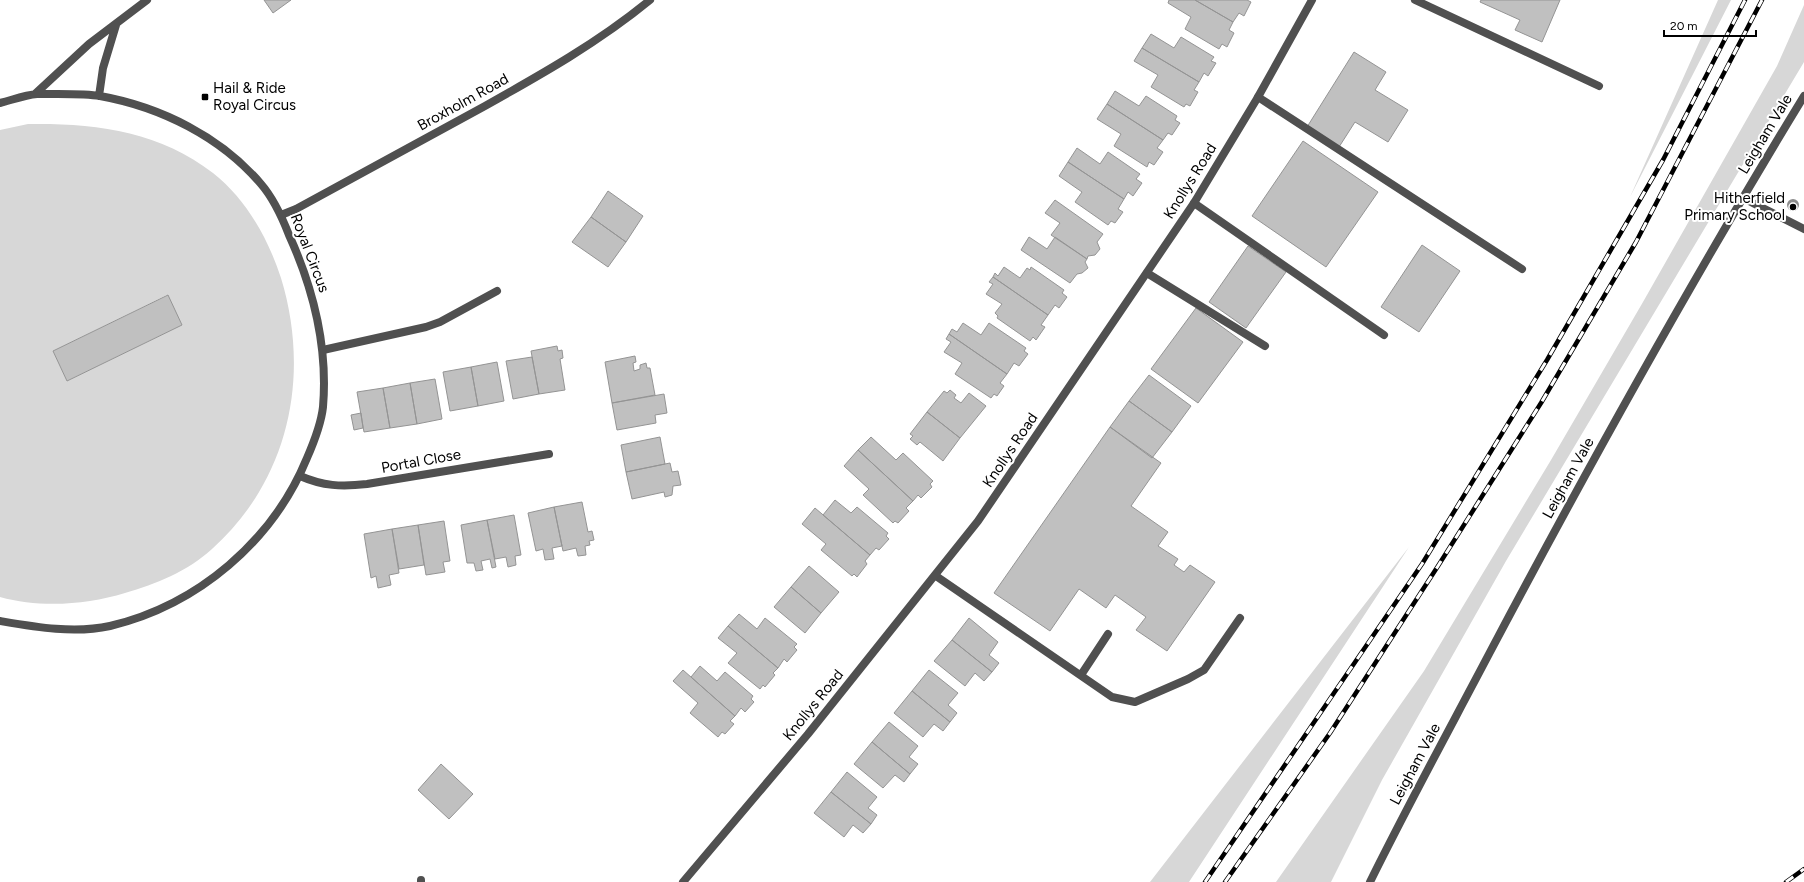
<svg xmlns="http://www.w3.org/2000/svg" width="1804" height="882" font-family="Figtree,sans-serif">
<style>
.green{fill:#d7d7d7;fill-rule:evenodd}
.building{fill:#c0c0c0;stroke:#949494}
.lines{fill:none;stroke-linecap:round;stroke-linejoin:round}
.service{stroke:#505050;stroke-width:8}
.minor{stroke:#505050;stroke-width:8}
.tertiary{stroke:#505050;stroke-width:8}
.rail-casing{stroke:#000;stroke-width:4.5}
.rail{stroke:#fff;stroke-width:3;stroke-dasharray:9;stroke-linecap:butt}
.tree{fill:#8c8c8c}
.poi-dot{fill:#000;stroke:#fff;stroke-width:1.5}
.labels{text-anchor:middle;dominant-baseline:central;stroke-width:4;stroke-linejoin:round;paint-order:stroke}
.poi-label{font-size:15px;fill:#000;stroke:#fff;text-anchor:start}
.street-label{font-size:15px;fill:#000;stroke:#fff}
</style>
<rect width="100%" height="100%" fill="#fff"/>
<path class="green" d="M 1718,0 L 1731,0 L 1630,197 Z
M 1804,5 L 1804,62 L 1506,561 L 1382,780 L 1331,882 L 1276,882 L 1424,671 L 1551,460 L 1643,302 L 1777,66 Z
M 28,124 C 94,123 159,131 213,173 C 246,199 268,238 281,278 C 311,376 289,480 212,549 C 188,571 156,584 125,593 C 86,605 40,608 0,597 L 0,130 ZM 167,295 L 182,325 L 67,381 L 53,351 Z
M 1409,547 L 1189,882 L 1150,882 Z"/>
<path class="building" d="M 264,0 L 291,0 L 273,13 Z
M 1169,0 L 1195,0 L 1233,22 L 1229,30 L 1234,33 L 1227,47 L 1222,44 L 1219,49 L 1185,29 L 1191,17 L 1168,3 Z
M 1195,0 L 1247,0 L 1251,2 L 1244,16 L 1239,13 L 1233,22 Z
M 1481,0 L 1560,0 L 1542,42 L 1515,30 L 1520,20 L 1480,2 Z
M 1151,34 L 1174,48 L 1181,37 L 1214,57 L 1211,61 L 1216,63 L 1208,76 L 1204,73 L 1199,82 L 1142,48 Z
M 1142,48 L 1199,82 L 1194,90 L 1198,92 L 1190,106 L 1186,104 L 1184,107 L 1151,87 L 1158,75 L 1134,61 Z
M 1354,52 L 1386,72 L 1375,90 L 1408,110 L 1388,142 L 1355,122 L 1339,147 L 1307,127 Z
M 1115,91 L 1139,106 L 1146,96 L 1177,116 L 1175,120 L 1180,123 L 1172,135 L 1168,133 L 1163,140 L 1107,104 Z
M 1107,104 L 1163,140 L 1157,148 L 1163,152 L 1154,165 L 1149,162 L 1147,167 L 1114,146 L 1121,134 L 1097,119 Z
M 1303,141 L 1378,192 L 1326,267 L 1252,216 Z
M 1077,148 L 1100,164 L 1108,152 L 1140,174 L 1136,179 L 1142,183 L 1133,196 L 1128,192 L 1124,199 L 1068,162 Z
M 1068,162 L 1124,199 L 1118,209 L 1123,212 L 1115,223 L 1111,221 L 1108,225 L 1075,202 L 1082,192 L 1059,176 Z
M 608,191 L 643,216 L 626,242 L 591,217 Z
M 1055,200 L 1103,234 L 1097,242 L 1100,249 L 1095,255 L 1088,256 L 1087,259 L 1051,235 L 1060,223 L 1045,213 Z
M 591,217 L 626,242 L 608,267 L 572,242 Z
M 1029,237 L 1047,249 L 1055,237 L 1087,259 L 1085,262 L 1088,268 L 1082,273 L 1077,274 L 1070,283 L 1021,250 Z
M 1422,245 L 1460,271 L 1419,332 L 1381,307 Z
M 1248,246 L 1286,272 L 1246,328 L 1209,302 Z
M 1004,267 L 1020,278 L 1027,268 L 1030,270 L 1031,267 L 1064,290 L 1062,293 L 1067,297 L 1059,308 L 1055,305 L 1048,315 L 993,277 L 995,273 L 998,276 Z
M 993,277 L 1048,315 L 1041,325 L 1045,327 L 1036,340 L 1033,337 L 1030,341 L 997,318 L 998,316 L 995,313 L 1002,304 L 986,294 L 993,284 L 989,282 Z
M 168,295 L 182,325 L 67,381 L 53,351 Z
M 1196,308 L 1243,342 L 1198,403 L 1151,369 Z
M 963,323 L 981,335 L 989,323 L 1026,348 L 1024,351 L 1028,354 L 1019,366 L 1014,363 L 1007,374 L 949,334 L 952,329 L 957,332 Z
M 949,334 L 1007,374 L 1000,383 L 1004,386 L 997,396 L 994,394 L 991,398 L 955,374 L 962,363 L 944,352 L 951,342 L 946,339 Z
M 557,346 L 558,351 L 562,350 L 563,358 L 560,359 L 565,390 L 539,394 L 531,351 Z
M 635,356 L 636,362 L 633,363 L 634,371 L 640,369 L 640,365 L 646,363 L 647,368 L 650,368 L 655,395 L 612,403 L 605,362 Z
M 532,357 L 539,394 L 513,399 L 506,361 Z
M 497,362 L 504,401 L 478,406 L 471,367 Z
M 471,367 L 478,406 L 450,411 L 443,372 Z
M 1149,375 L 1191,406 L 1172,432 L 1129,401 Z
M 435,379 L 442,419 L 417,424 L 410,383 Z
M 410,383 L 417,424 L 390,428 L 383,388 Z
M 383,388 L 390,428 L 364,432 L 357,392 Z
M 950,390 L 956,395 L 954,398 L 961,403 L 969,393 L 986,406 L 960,438 L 927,412 L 944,391 L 947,393 Z
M 664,394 L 667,413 L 655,415 L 656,423 L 617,430 L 612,403 Z
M 1129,401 L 1172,432 L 1152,458 L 1110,427 Z
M 927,412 L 960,438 L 943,461 L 920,442 L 917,445 L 910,439 L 913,436 L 910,434 Z
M 361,413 L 363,428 L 354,430 L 351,415 Z
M 1110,427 L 1161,463 L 1131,506 L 1168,532 L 1158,546 L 1178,559 L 1174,565 L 1184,572 L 1190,565 L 1215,582 L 1167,651 L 1136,630 L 1146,617 L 1115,595 L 1106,608 L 1079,589 L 1050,631 L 994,593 Z
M 660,437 L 665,464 L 626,472 L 621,445 Z
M 871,437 L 896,460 L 903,453 L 933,481 L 930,484 L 932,487 L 921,498 L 918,495 L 913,501 L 858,450 Z
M 858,450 L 913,501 L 906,508 L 909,511 L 898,523 L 895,521 L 893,523 L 863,495 L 869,489 L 844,466 Z
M 670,463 L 672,472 L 678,471 L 681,485 L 673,486 L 672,495 L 665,497 L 664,492 L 632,499 L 626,472 Z
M 835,500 L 851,513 L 857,507 L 888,533 L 886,536 L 889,539 L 879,550 L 876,548 L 870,555 L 823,515 Z
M 582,502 L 588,532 L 592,531 L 594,540 L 589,541 L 590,545 L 585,546 L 586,555 L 578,556 L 576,548 L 563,551 L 554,507 Z
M 554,507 L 562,546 L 552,548 L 554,559 L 545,560 L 543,549 L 536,551 L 528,513 Z
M 815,508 L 870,555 L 865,561 L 867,564 L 857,577 L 854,574 L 852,576 L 821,550 L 826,544 L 802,524 Z
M 514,515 L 521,555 L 515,556 L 516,565 L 508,567 L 506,557 L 495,559 L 487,520 Z
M 487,520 L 496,567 L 492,568 L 490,559 L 481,561 L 483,570 L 476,571 L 474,563 L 467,563 L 461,525 Z
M 444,521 L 450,561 L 443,562 L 445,572 L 426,575 L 418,525 Z
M 418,525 L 424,565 L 399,569 L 392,529 Z
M 392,529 L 399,573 L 389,575 L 391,585 L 378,588 L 376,576 L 371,578 L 364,534 Z
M 809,566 L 839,592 L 821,613 L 791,587 Z
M 791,587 L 821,613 L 805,633 L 774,607 Z
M 739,614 L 757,629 L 765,618 L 797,644 L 794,647 L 797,650 L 787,662 L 784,659 L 778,668 L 728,626 Z
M 969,618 L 998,642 L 989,655 L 999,663 L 992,672 L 952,640 Z
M 728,626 L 778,668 L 773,673 L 775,675 L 765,687 L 763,685 L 760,689 L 728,663 L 737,653 L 718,638 Z
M 952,640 L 992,672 L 984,681 L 975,673 L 965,686 L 934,661 Z
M 700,666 L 717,681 L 725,672 L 753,696 L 751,699 L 754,702 L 745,712 L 741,708 L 735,716 L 691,677 Z
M 683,670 L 735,716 L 730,721 L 734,724 L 725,734 L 722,732 L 718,737 L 690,713 L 698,703 L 673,681 Z
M 929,670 L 958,693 L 948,705 L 957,713 L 950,722 L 912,691 Z
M 912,691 L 950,722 L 943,731 L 934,724 L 923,737 L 894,713 Z
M 889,722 L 918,746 L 909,757 L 918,764 L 910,774 L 872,742 Z
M 872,742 L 910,774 L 904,782 L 895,775 L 883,788 L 854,764 Z
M 441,764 L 473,794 L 449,819 L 418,790 Z
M 847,772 L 877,797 L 868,808 L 877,815 L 871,824 L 831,792 Z
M 831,792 L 871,824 L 863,833 L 853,825 L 844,837 L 814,813 Z"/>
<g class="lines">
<path class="service" d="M 1415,0 L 1599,86
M 1258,97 L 1522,269
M 1743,198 L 1804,229
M 1194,203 L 1384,335
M 1147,273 L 1265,346
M 323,350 L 426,327 L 440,322 L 497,291
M 936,576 L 1112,697 L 1135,702 L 1188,679 L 1204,670 L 1240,618
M 1081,675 L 1108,634"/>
<path class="minor" d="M 35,94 L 89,44 L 147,0
M 99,96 L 103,68 L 116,25
M 0,103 C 12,100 25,95 37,94 C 55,94 84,93 100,96 C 161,107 221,137 261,184 C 274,199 282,217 289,235 C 314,290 328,347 323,407 C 321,425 314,442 307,458 C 273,541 198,605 110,626 C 74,634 35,627 0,621
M 281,215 L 296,209 C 359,175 422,141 485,106 C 542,74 599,42 650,0
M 300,476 C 323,486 341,487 367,484 L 549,454
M 421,880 L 421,882
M 683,882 L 808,734 L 978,521 L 1194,203 L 1258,97 L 1312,0"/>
<path class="tertiary" d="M 1370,882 C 1408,805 1449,730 1489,654 C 1589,465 1693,278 1804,96"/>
<defs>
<path id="rail" d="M 1205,882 L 1422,564 L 1547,360 L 1663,160 L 1745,0
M 1225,882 L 1330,733 L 1438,566 L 1541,403 L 1636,242 L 1762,0
M 1786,882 L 1804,869"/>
</defs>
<use href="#rail" class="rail-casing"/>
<use href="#rail" class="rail"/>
</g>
<circle class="tree" cx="1793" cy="205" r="6"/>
<g class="poi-dot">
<rect x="201" y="93" width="8" height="8" rx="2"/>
<circle cx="1793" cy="207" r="4"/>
</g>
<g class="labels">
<g class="poi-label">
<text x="213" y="88">Hail &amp; Ride<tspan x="213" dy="17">Royal Circus</tspan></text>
<text x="1785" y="198" text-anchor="end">Hitherfield<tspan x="1785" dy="17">Primary School</tspan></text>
</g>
<g class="street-label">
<text transform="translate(463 102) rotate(-29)">Broxholm Road</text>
<text transform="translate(1765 134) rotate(-59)">Leigham Vale</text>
<text transform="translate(1190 181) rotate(-58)">Knollys Road</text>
<text transform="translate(310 253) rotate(69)">Royal Circus</text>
<text transform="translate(1010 450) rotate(-56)">Knollys Road</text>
<text transform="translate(421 461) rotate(-10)">Portal Close</text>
<text transform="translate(1568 478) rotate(-61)">Leigham Vale</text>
<text transform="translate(813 705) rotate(-51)">Knollys Road</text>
<text transform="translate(1415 764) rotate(-62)">Leigham Vale</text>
</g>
</g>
<path d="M1664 30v6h92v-6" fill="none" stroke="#000000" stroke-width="2"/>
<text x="1670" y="30" font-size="12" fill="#000000" stroke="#ffffff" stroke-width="3" paint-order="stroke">20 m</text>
</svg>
